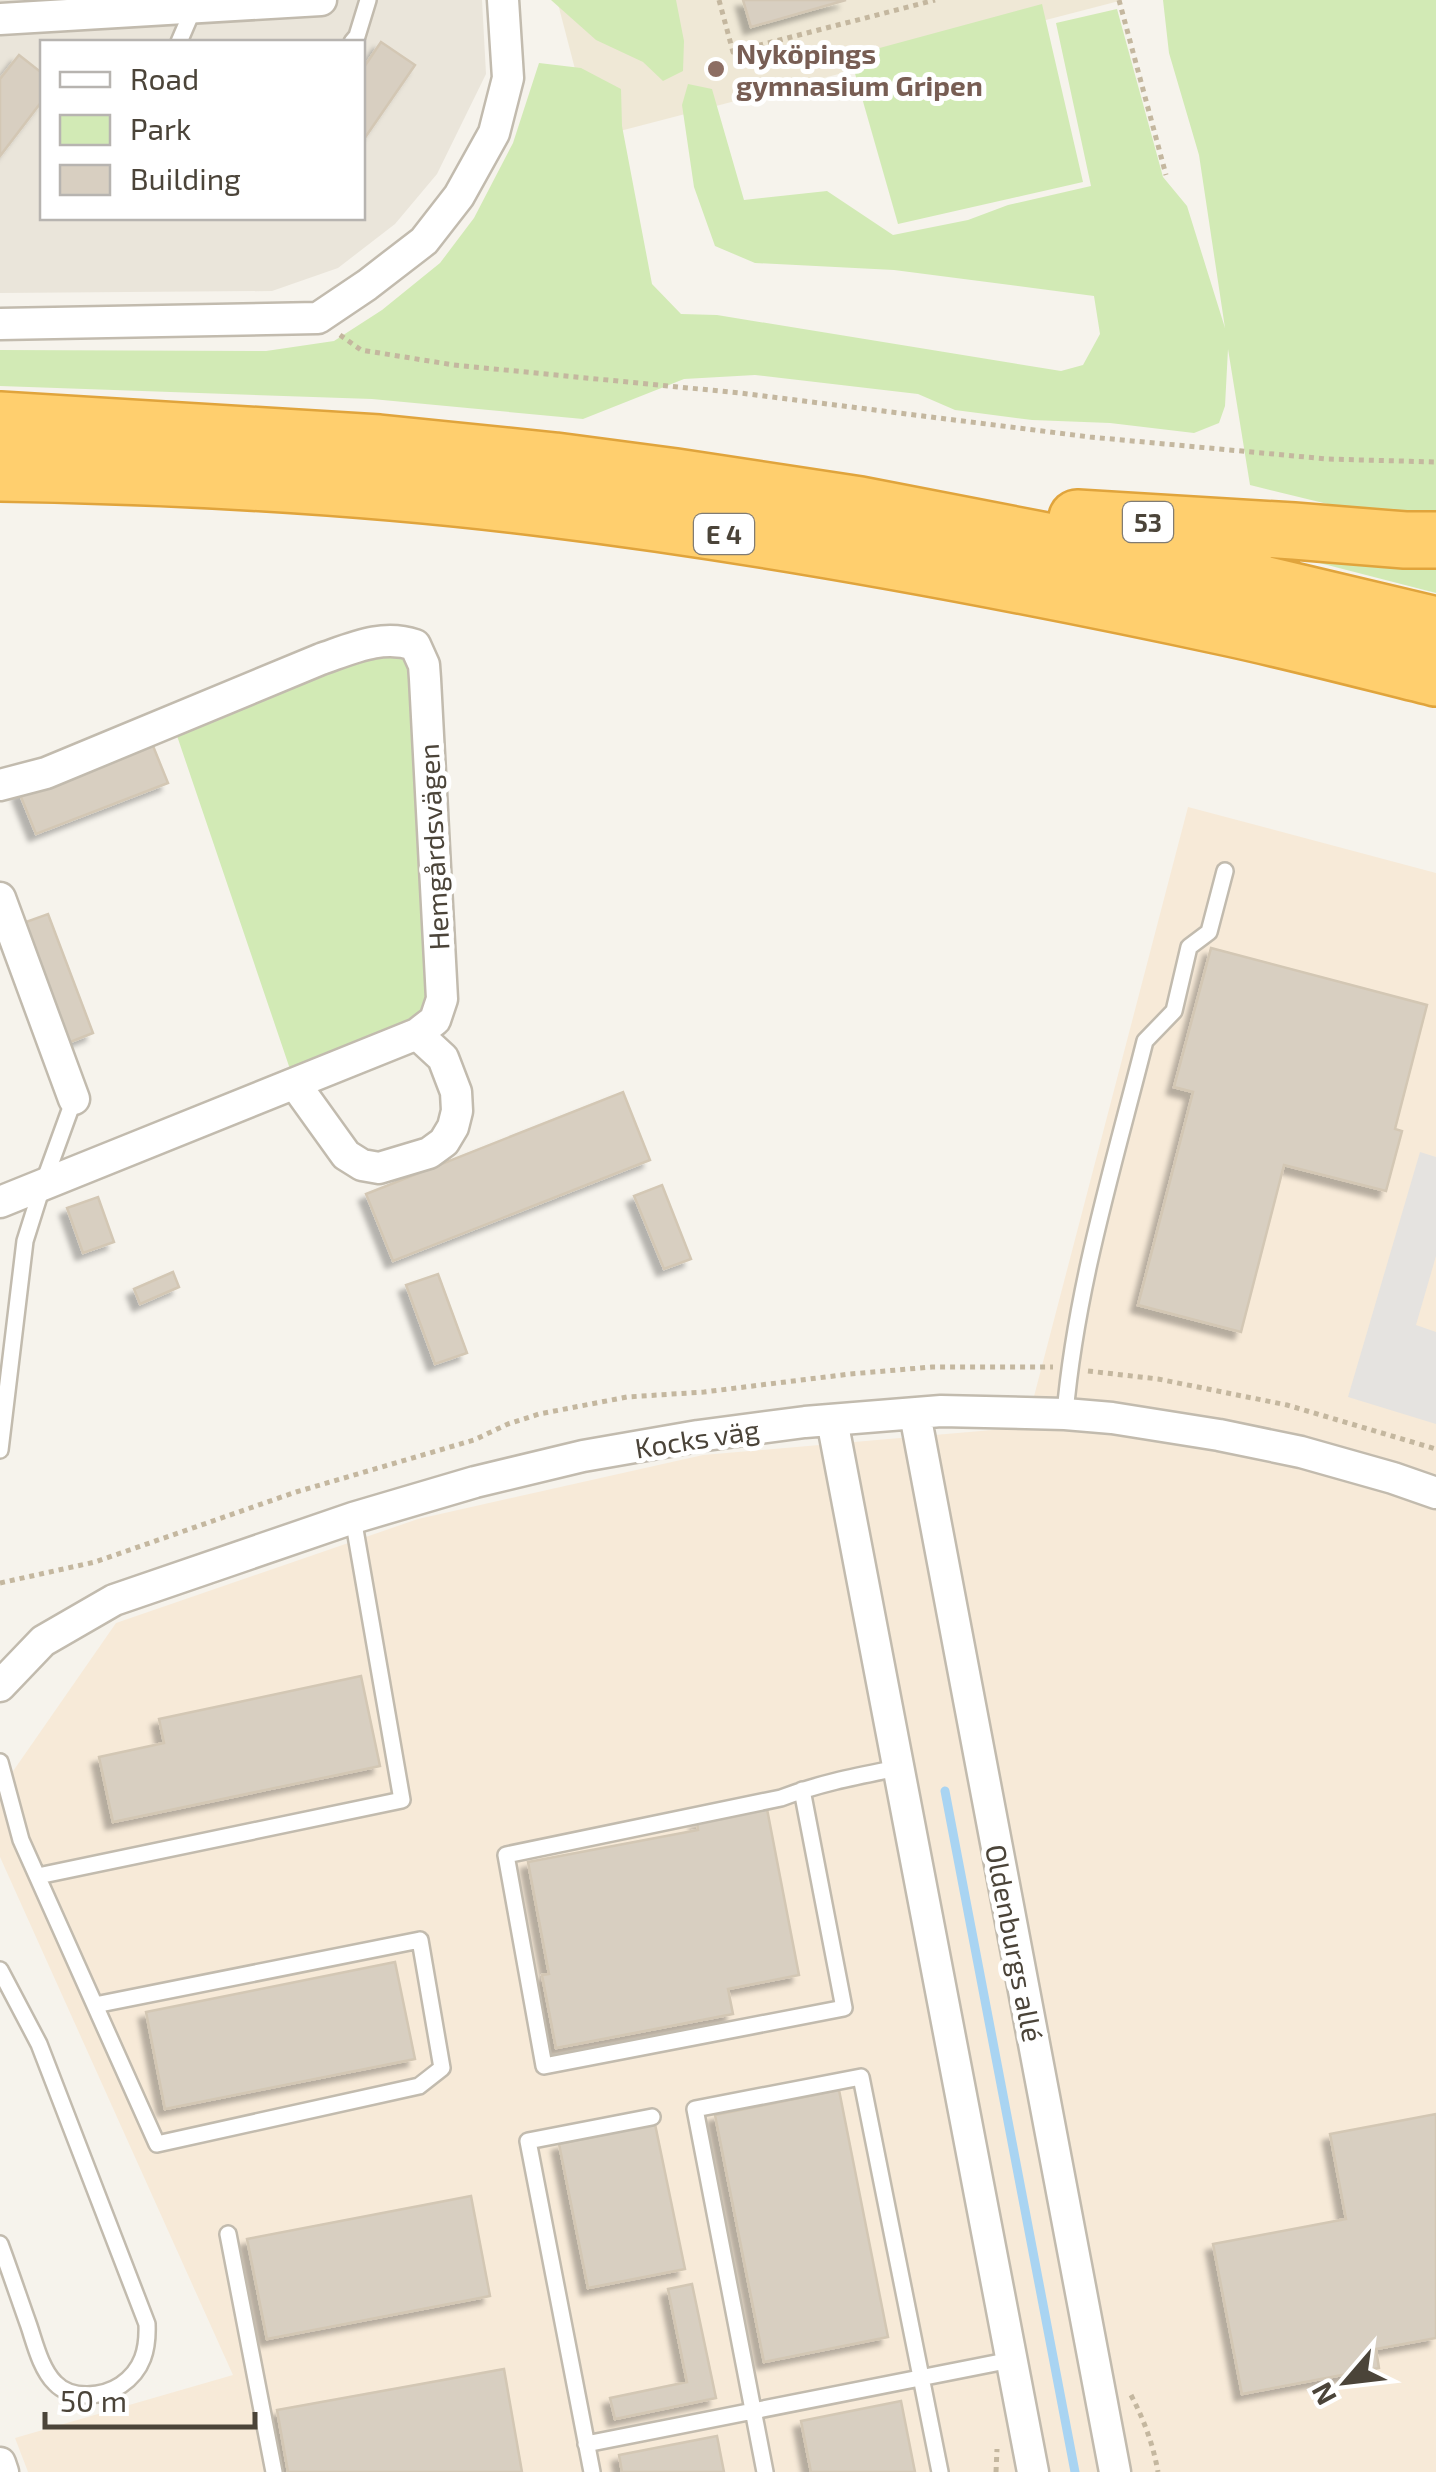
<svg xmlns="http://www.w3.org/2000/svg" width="1436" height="2472" font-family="'Exo 2',sans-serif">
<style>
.residential{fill:#eae5da;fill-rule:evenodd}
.commercial{fill:#f7ead8}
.education{fill:#efe8d6}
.green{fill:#d2eab5}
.parking{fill:#e5e3e0}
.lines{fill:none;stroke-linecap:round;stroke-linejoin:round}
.stream{stroke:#a9d4f2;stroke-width:9}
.building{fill:#d8cfc1;stroke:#d3c7b4;stroke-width:2.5;filter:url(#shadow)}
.service-casing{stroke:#c2bbae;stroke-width:20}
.minor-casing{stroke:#c2bbae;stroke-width:35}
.motorway-casing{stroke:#e0a43c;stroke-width:60}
.path{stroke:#c4b79f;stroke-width:5;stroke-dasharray:5 5;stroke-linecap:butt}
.service{stroke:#fff;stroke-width:15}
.minor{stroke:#fff;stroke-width:30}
.motorway{stroke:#ffcf6e;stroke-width:55}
.education-dot{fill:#8d6e63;stroke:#fff;stroke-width:4}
.labels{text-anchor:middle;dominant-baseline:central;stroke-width:10;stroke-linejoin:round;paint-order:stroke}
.shield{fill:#fff;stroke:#817c74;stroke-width:2.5}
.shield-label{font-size:25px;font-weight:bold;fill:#4b4439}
.education-label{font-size:28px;font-weight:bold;fill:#785e54;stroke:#fff;text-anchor:start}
.street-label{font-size:28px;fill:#4b4439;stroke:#fff}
</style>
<defs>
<filter id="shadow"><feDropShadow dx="-7" dy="7" stdDeviation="2.5" flood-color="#0004"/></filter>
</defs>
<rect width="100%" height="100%" fill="#f6f3ec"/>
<path class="residential" d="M 0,0 L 482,0 L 486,74 L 437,174 L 395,224 L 338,268 L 272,291 L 0,293 ZM 42,42 L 362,42 L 362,218 L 42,218 Z"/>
<path class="commercial" d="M 1188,807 L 1436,873 L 1436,2472 L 28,2472 L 15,2438 L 233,2375 L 0,1857 L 0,1790 L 116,1623 L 418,1519 L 703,1455 L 1026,1427 Z"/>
<path class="education" d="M 557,0 L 1123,0 L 593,138 Z"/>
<path class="green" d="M 551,0 L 676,0 L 684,41 L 683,71 L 663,81 L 643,62 L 596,40 Z
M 1163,0 L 1436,0 L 1436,516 L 1340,507 L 1250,485 L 1228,349 L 1225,406 L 1219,423 L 1194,433 L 1110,423 L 1032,420 L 955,410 L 918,394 L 755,375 L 684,379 L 583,419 L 372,399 L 0,386 L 0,350 L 266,351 L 334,341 L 382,310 L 440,263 L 474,218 L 513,143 L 539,63 L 581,68 L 621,89 L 622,126 L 652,284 L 681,314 L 717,315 L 1061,371 L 1083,365 L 1100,334 L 1094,296 L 894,270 L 755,263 L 715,246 L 694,187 L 682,105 L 688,84 L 712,89 L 744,200 L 827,191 L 893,235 L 968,220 L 1008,205 L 1091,186 L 1056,23 L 1117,9 L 1163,177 L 1187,206 L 1225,328 L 1199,155 L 1169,53 Z
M 1042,4 L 1083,182 L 898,224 L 850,56 Z
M 1261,548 L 1436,554 L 1436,593 Z
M 364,649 L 415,655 L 434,996 L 423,1023 L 292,1075 L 173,724 Z"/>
<path class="parking" d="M 1420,1152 L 1436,1157 L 1436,1256 L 1416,1325 L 1436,1332 L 1436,1424 L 1348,1397 Z"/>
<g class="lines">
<path class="stream" d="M 945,1791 L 1075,2472"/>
</g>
<path class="building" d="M 743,0 L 846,0 L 751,27 Z
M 381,42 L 415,65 L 362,142 L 362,70 Z
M 19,55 L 42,73 L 42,101 L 0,156 L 0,79 Z
M 151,741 L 168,783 L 36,834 L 19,792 Z
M 48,914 L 93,1033 L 60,1046 L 15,926 Z
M 1211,948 L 1427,1005 L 1395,1129 L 1402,1131 L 1386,1191 L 1284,1165 L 1241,1332 L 1138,1305 L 1193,1092 L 1174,1087 Z
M 623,1092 L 650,1160 L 393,1261 L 366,1194 Z
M 662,1185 L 691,1259 L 664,1269 L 634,1196 Z
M 98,1197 L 114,1242 L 83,1253 L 67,1208 Z
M 173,1272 L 179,1287 L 140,1304 L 134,1289 Z
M 438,1274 L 467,1353 L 435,1364 L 406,1285 Z
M 361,1676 L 380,1766 L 113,1822 L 99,1757 L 164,1743 L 159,1719 Z
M 767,1809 L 799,1975 L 728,1989 L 733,2014 L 556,2048 L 542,1975 L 549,1974 L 528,1862 L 698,1830 L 697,1822 Z
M 395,1962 L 415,2059 L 165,2109 L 146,2012 Z
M 839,2090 L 888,2337 L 764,2362 L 715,2115 Z
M 1436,2114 L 1436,2338 L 1376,2349 L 1379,2368 L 1242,2394 L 1213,2244 L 1346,2219 L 1330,2134 Z
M 655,2124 L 685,2269 L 588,2288 L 559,2144 Z
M 471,2196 L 490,2296 L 267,2339 L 247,2239 Z
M 692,2284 L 716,2398 L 615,2419 L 610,2398 L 687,2382 L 668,2289 Z
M 504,2369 L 522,2472 L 288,2472 L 277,2410 Z
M 901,2401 L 915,2472 L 811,2472 L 801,2421 Z
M 717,2436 L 724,2472 L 622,2472 L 619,2455 Z"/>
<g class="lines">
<defs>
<path id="service" d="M 179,42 L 194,7
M 352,42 L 357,36 L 368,0
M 1065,1414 C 1076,1287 1114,1164 1145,1041 L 1174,1011 L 1189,947 L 1209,932 L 1225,871
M 0,1450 L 25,1241 L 42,1187 L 74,1099
M 0,1762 L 21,1840 L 157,2144 L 419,2086 L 442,2068 L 420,1940 L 95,2005
M 802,1790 L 844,2008 L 544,2066 L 506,1855 L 781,1798 C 820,1783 858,1776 898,1768
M 38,1876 L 402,1800 L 353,1518
M 0,1970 L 39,2044 L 147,2324 C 148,2349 143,2370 121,2385 C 103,2397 71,2400 55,2383 C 41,2369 35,2344 29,2326 C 19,2298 10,2271 0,2244
M 228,2234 L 274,2472
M 586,2444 L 1011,2360
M 592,2472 L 528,2141 L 652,2117
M 765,2472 L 695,2109 L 861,2077 L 940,2472"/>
<path id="minor" d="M 0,19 L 321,0
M 0,324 L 318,318 L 367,285 L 424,241 L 459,196 L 494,133 L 508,78 L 503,0
M 0,785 L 46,773 L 321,659 C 353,648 382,634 415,645 L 424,665 L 425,679 L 442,999 L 435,1020 L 417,1034 L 0,1202
M 0,898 L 74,1099
M 295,1084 L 346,1155 L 362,1165 L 379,1168 L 429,1153 L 444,1142 L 453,1127 L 457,1111 L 456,1092 L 443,1058 L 417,1034
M 915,1414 L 1115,2472
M 832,1420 L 1033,2472
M 0,1686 L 43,1641 L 114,1600 L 353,1518 L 475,1482 L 583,1456 L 698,1436 L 805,1422 L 941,1411 L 1065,1414 L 1112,1418 L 1219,1435 L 1301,1452 L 1393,1478 L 1436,1493
M 0,2463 L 3,2472"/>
<path id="motorway" d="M 0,420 L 379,443 L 555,461 L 676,477 L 860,505 L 1242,579 L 1436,625
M 0,473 C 184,476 369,486 551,509 C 779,537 1006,580 1230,628 C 1299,643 1367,661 1436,678
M 1077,518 L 1294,531 L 1405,540 L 1436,540"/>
</defs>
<use href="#service" class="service-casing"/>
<use href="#minor" class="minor-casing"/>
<use href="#motorway" class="motorway-casing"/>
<path class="path" d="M 719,0 L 733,52 L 935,0
M 1119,0 L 1166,175
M 340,335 L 361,350 L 454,365 L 740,393 L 1090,437 L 1327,459 L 1436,462
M 1088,1371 L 1158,1379 L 1287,1405 L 1436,1449
M 0,1583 L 95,1562 L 296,1492 L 474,1440 L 508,1424 L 539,1414 L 627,1397 L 704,1392 L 850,1374 L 932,1367 L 1053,1367
M 1131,2395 C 1144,2420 1153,2444 1158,2472
M 996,2472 L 997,2449"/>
<use href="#service" class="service"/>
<use href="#minor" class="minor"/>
<use href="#motorway" class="motorway"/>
</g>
<circle class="education-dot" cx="716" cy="69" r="10"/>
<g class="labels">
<g class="shield">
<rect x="1123" y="502" width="50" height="40" rx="8"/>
<rect x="694" y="514" width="60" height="40" rx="8"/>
</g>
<g class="shield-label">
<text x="1148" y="522">53</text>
<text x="724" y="534">E 4</text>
</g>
<g class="education-label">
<text x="736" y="53">Nyköpings<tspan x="736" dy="32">gymnasium Gripen</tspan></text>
</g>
<g class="street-label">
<text transform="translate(433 847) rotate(-93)">Hemgårdsvägen</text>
<text transform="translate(697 1438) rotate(-9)">Kocks väg</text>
<text transform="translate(1015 1943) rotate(79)">Oldenburgs allé</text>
</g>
</g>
<rect x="40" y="40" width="325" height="180" fill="#ffffff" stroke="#b7b4b0" stroke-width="2.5"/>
<rect x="60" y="72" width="50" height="15" fill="#ffffff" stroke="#b7b4b0" stroke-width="2.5"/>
<text x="130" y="90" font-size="30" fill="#4b4439">Road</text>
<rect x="60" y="115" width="50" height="30" fill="#d2eab5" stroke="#b7b4b0" stroke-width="2.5"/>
<text x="130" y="140" font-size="30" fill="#4b4439">Park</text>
<rect x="60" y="165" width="50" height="30" fill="#d8cfc1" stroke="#b7b4b0" stroke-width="2.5"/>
<text x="130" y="190" font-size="30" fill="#4b4439">Building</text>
<g transform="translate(1346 2382) rotate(242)" stroke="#ffffff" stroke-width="8" paint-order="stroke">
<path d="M0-8L18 38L0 25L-18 38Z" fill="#4b4439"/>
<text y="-15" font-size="28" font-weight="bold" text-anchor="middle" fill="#4b4439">N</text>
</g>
<path d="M45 2412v15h210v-15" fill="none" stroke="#4b4439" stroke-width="5"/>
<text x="60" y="2412" font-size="30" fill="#4b4439" stroke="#ffffff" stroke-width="8" paint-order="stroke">50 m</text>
</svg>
